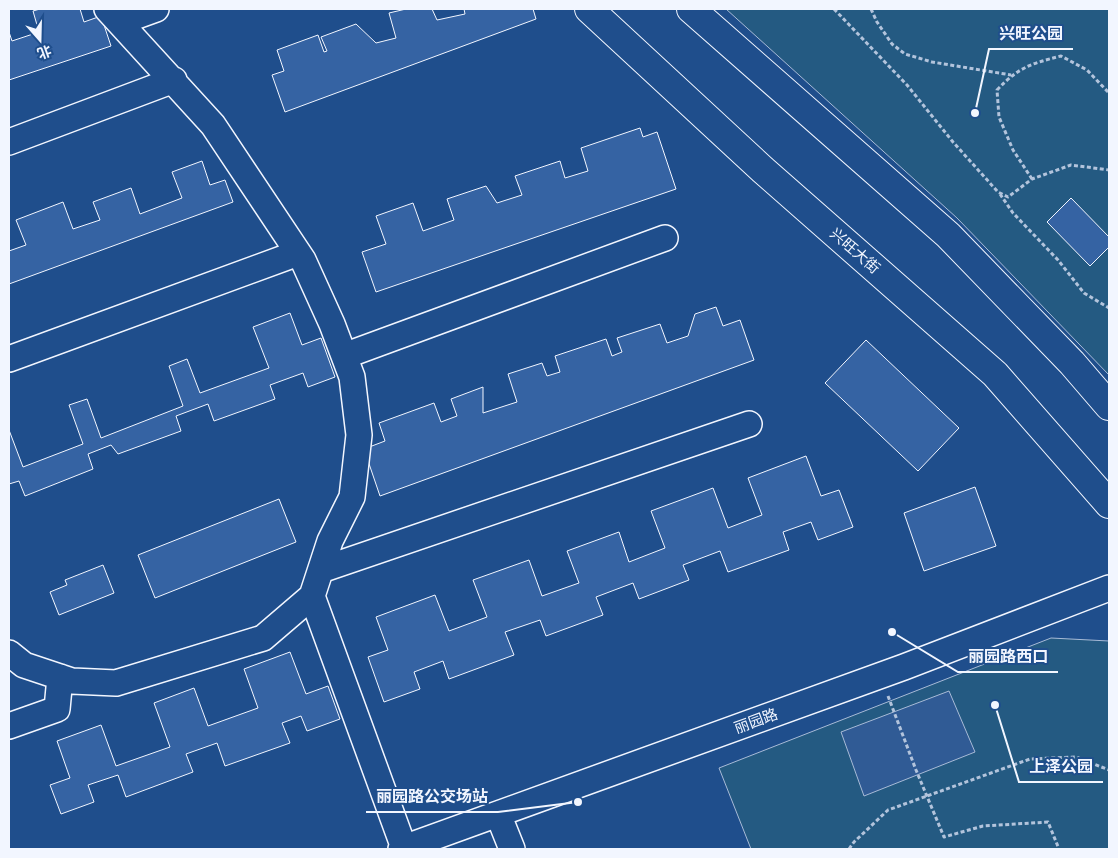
<svg xmlns="http://www.w3.org/2000/svg" width="1118" height="858" font-family="Roboto,'Noto Sans SC',sans-serif">
<style>
.green{fill:#245a82;stroke:#a8bbd7}
.parking{fill:#305b95;stroke:#a8bbd7}
.building{fill:#3563a3;stroke:#f2f6ff}
.lines{fill:none;stroke-linecap:round;stroke-linejoin:round}
.minor-casing{stroke:#f2f6ff;stroke-width:28}
.major-casing{stroke:#f2f6ff;stroke-width:30}
.path{stroke:#b3c4dc;stroke-width:3;stroke-dasharray:4 2.5;stroke-linecap:butt}
.minor{stroke:#1f4e8c;stroke-width:25}
.major{stroke:#1f4e8c;stroke-width:28}
.labels{text-anchor:middle;dominant-baseline:central;stroke-width:4;stroke-linejoin:round;paint-order:stroke}
.street-label{font-size:15px;fill:#f2f6ff;stroke:#1f4e8c}
.leader{fill:none;stroke:#f2f6ff;stroke-width:2}
.callout-dot{fill:#f2f6ff;stroke:#1f4e8c;stroke-width:2}
.callout-label{font-size:16px;text-anchor:middle;font-weight:bold;fill:#f2f6ff;stroke:#1f4e8c;stroke-width:4;stroke-linejoin:round;paint-order:stroke}
</style>
<rect width="100%" height="100%" fill="#1f4e8c"/>
<path class="green" d="M 726,9 L 1109,9 L 1109,375 L 957,218 Z
M 1051,638 L 1109,641 L 1109,849 L 751,849 L 719,768 Z"/>
<path class="parking" d="M 949,691 L 975,752 L 864,796 L 841,732 Z"/>
<path class="building" d="M 40,9 L 80,9 L 84,22 L 101,16 L 111,46 L 9,80 L 9,32 L 12,41 L 39,32 L 33,11 Z
M 406,9 L 432,9 L 437,20 L 465,14 L 464,9 L 533,9 L 536,19 L 285,112 L 272,75 L 284,71 L 277,50 L 318,35 L 324,52 L 327,51 L 321,37 L 356,24 L 376,43 L 396,38 L 389,13 Z
M 640,128 L 643,137 L 657,132 L 676,189 L 376,292 L 362,252 L 386,244 L 376,216 L 413,203 L 423,231 L 454,220 L 447,199 L 486,186 L 497,203 L 522,195 L 515,176 L 560,161 L 565,178 L 588,171 L 581,148 Z
M 202,161 L 210,185 L 225,180 L 233,202 L 9,284 L 9,251 L 26,245 L 16,220 L 63,202 L 73,229 L 100,220 L 93,202 L 131,188 L 140,214 L 182,198 L 172,172 Z
M 1071,198 L 1109,237 L 1109,247 L 1090,266 L 1047,222 Z
M 716,307 L 723,326 L 740,320 L 754,360 L 380,496 L 364,449 L 385,441 L 379,423 L 434,403 L 441,422 L 457,416 L 451,399 L 483,387 L 483,413 L 517,402 L 508,374 L 542,363 L 547,376 L 560,372 L 555,356 L 606,339 L 612,356 L 622,352 L 617,338 L 660,324 L 667,343 L 688,336 L 695,314 Z
M 290,313 L 302,345 L 321,338 L 335,377 L 308,387 L 303,373 L 270,385 L 275,399 L 214,421 L 208,404 L 176,416 L 181,431 L 118,454 L 111,445 L 88,454 L 93,469 L 25,496 L 19,481 L 9,484 L 9,430 L 23,467 L 83,444 L 69,405 L 87,399 L 101,438 L 183,406 L 169,366 L 187,359 L 200,393 L 269,368 L 253,327 Z
M 866,340 L 959,428 L 918,471 L 825,383 Z
M 806,456 L 821,496 L 839,490 L 853,527 L 818,540 L 811,522 L 783,532 L 789,550 L 728,572 L 720,551 L 683,565 L 689,580 L 639,599 L 633,583 L 596,597 L 603,615 L 546,636 L 540,620 L 505,632 L 514,655 L 449,679 L 443,661 L 414,672 L 420,689 L 384,702 L 368,657 L 388,650 L 376,617 L 435,595 L 449,631 L 487,617 L 473,580 L 529,560 L 542,596 L 579,583 L 567,551 L 619,532 L 629,562 L 665,548 L 651,511 L 713,488 L 728,528 L 762,515 L 748,478 Z
M 975,487 L 996,546 L 924,571 L 904,513 Z
M 279,499 L 296,542 L 155,598 L 138,555 Z
M 103,565 L 114,593 L 59,615 L 50,592 L 67,585 L 65,580 Z
M 290,652 L 306,694 L 328,686 L 340,719 L 307,731 L 301,716 L 282,723 L 290,743 L 225,766 L 217,743 L 186,754 L 193,772 L 126,797 L 118,775 L 88,785 L 94,802 L 61,814 L 50,785 L 70,778 L 57,741 L 101,725 L 116,766 L 170,747 L 154,703 L 194,688 L 208,726 L 258,708 L 244,669 Z"/>
<g class="lines">
<defs>
<path id="minor" d="M 120,22 L 156,9
M 9,142 L 174,80
M 344,356 L 665,238
M 9,359 L 298,253
M 321,570 L 749,424
M 312,596 L 404,848
M 9,653 L 24,665 L 72,681 L 116,683 L 263,638 L 312,596 L 330,541 L 352,497 L 359,435 L 352,377 L 332,324 L 303,260 L 213,125 L 107,9
M 9,726 L 57,709 L 60,677
M 498,814 L 512,849
M 401,849 L 904,667 L 1109,588"/>
<path id="major" d="M 589,9 L 763,170 L 995,374 L 1109,504
M 691,9 L 948,235 L 1072,363 L 1109,406"/>
</defs>
<use href="#minor" class="minor-casing"/>
<use href="#major" class="major-casing"/>
<path class="path" d="M 834,9 L 907,85 L 953,142 L 998,192 L 1008,197 L 1032,179 L 1071,165 L 1109,170
M 871,9 L 877,22 L 892,44 L 905,54 L 932,62 L 1011,75
M 1032,179 L 1013,150 L 999,117 L 997,90 C 1019,67 1030,64 1061,56 L 1087,70 L 1109,93
M 1000,194 L 1013,213 L 1058,260 L 1084,293 L 1109,308
M 888,696 L 916,770 L 944,837 L 983,826 L 1048,822 L 1059,849
M 849,849 L 854,842 L 888,810 L 1030,759 L 1076,757 L 1109,770"/>
<use href="#minor" class="minor"/>
<use href="#major" class="major"/>
</g>
<g class="labels">
<g class="street-label">
<text transform="translate(855 251) rotate(41)">兴旺大街</text>
<text transform="translate(756 721) rotate(-20)">丽园路</text>
</g>
</g>
<path class="leader" d="M975 113L989 49H1073M892 632L958 672H1058M995 705L1019 782H1103M578 802L498 812H366"/>
<g class="callout-dot">
<circle cx="975" cy="113" r="5"/>
<circle cx="892" cy="632" r="5"/>
<circle cx="995" cy="705" r="5"/>
<circle cx="578" cy="802" r="5"/>
</g>
<g class="callout-label">
<text x="1031" y="39">兴旺公园</text>
<text x="1008" y="662">丽园路西口</text>
<text x="1061" y="772">上泽公园</text>
<text x="432" y="802">丽园路公交场站</text>
</g>
<rect width="1118" height="858" fill="none" stroke="#f2f6ff" stroke-width="20"/>
<g transform="translate(40 40) rotate(160)" stroke="#1f4e8c" stroke-width="4" paint-order="stroke">
<path d="M0-4L9 19L0 12L-9 19Z" fill="#f2f6ff"/>
<text y="-8" font-size="14" font-weight="bold" text-anchor="middle" fill="#f2f6ff">北</text>
</g>
</svg>
